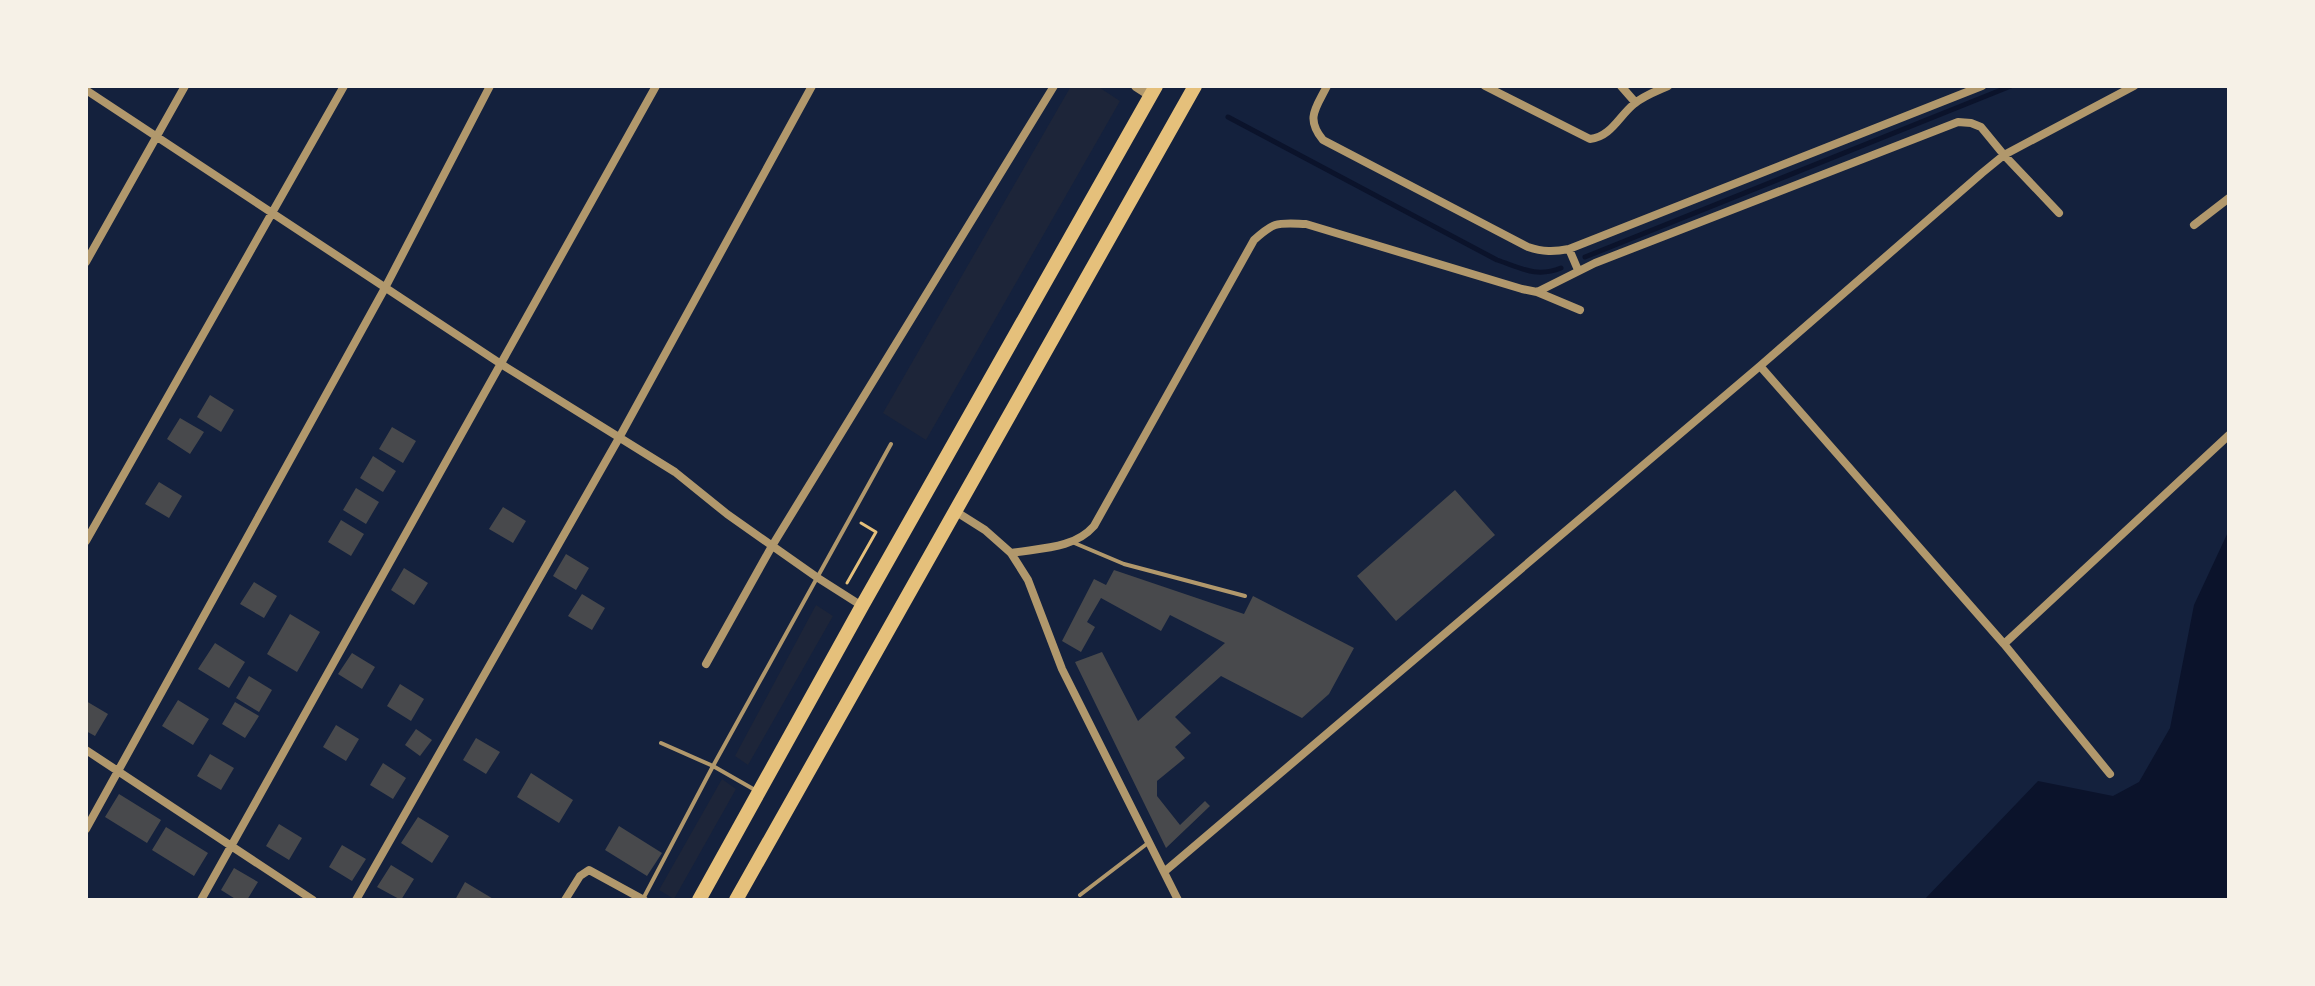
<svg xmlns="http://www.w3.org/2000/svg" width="2315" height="986" font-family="'Sofia Sans Condensed',sans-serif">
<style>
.green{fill:#1d2539}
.water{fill:#0b132b}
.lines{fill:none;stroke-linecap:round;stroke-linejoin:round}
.stream{stroke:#0b132b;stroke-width:5}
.building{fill:#48494c}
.path{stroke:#e5c07b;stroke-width:3}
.service{stroke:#b1986c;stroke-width:4}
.minor{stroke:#b1986c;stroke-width:8}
.tertiary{stroke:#b1986c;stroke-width:10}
.trunk{stroke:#e5c07b;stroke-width:14}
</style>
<rect width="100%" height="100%" fill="#14213d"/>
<path class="green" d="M 1071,86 L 1097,86 L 1120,101 L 926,440 L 883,413 Z
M 816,605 L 833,616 L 748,765 L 735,756 Z
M 722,779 L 736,789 L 674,899 L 659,890 Z"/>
<path class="water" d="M 2229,530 L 2229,900 L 1924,900 L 2038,781 L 2113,796 L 2139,782 L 2170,728 L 2194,605 Z"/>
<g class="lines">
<path class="stream" d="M 1228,117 L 1497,260 C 1521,268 1536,278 1561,268
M 1585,257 L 2011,86"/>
</g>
<path class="building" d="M 210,395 L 234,410 L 221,432 L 197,417 Z
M 180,418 L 204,432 L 190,454 L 167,439 Z
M 392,427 L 416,441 L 403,463 L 379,449 Z
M 373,456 L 396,471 L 383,492 L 360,478 Z
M 159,482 L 182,496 L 169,518 L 145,504 Z
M 356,488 L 379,502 L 366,524 L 343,510 Z
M 1455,490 L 1495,535 L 1396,621 L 1357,576 Z
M 503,507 L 526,521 L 513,543 L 489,529 Z
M 341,520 L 364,534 L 351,556 L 328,542 Z
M 566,554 L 589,568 L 576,590 L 553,576 Z
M 404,568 L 428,583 L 414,605 L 391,590 Z
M 1114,570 L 1244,614 L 1253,596 L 1354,648 L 1329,694 L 1302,718 L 1221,676 L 1175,717 L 1191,733 L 1175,747 L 1185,758 L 1157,781 L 1157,796 L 1180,825 L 1205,801 L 1210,806 L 1166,848 L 1075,662 L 1102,652 L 1138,721 L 1225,643 L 1170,615 L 1161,631 L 1101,598 L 1087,622 L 1095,627 L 1081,652 L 1062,641 L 1094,579 L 1106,585 Z
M 254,582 L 277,596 L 264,618 L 240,604 Z
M 582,594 L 605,608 L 592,630 L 568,616 Z
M 290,614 L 320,632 L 297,672 L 267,654 Z
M 215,643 L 245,662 L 229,688 L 198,669 Z
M 352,653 L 375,667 L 362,689 L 338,674 Z
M 249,676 L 272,690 L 259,712 L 236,698 Z
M 400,684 L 424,699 L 411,721 L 387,706 Z
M 178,700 L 209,719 L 193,745 L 162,726 Z
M 86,701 L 108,714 L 95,736 L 86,731 Z
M 235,702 L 259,716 L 245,738 L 222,724 Z
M 336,725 L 359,739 L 346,761 L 323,747 Z
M 416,729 L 432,740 L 420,756 L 405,745 Z
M 476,738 L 500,752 L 486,774 L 463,760 Z
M 210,754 L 234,768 L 221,790 L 197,776 Z
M 383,763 L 406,778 L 393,799 L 370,785 Z
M 531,773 L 573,800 L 559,823 L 517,797 Z
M 119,794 L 161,820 L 147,843 L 105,817 Z
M 418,817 L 449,836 L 432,863 L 401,843 Z
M 279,824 L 302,838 L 289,860 L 266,846 Z
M 619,826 L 662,853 L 647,876 L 605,850 Z
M 166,827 L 208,853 L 194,876 L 152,850 Z
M 342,845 L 366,859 L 352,881 L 329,867 Z
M 391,865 L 414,879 L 401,900 L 377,887 Z
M 234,868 L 258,882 L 247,900 L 237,900 L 221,890 Z
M 465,882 L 495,900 L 455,900 Z"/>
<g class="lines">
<path class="path" d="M 847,583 L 876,532 L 861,523"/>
<path class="service" d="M 1072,542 L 1124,564 L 1245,596
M 661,743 L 713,766 L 755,790
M 1080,895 L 1148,843
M 643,899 L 713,766 L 891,444"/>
<path class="minor" d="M 1327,86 C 1316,108 1305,118 1323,140 L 1528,247 C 1543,252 1554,252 1569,249 L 1982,86
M 1485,86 L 1590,139 C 1611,137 1619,116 1634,104 C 1643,96 1657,91 1668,86
M 1621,86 L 1635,102
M 86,90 L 501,364 L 675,472 L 727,514 L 818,578 L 862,606
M 2194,225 L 2229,198
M 1569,249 L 1578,270
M 86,262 L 185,86
M 1537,292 L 1580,310
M 1760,366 L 2004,644 L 2110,774
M 955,511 L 985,530 L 1011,553 L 1028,580 L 1062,669 L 1178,900
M 86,541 L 344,86
M 1011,553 C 1040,548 1074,549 1094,526 L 1254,240 C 1275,221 1277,223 1306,224 L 1522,289 L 1537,292 L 1595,263 L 1958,122 L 1971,123 L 1981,127 L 2004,155 L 2059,213
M 2004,644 L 2229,435
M 706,664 L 772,546 L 1054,86
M 86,750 L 313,900
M 86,829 L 385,288 L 490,86
M 1164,872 L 1760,366 L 1982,173 L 2004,155 L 2134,86
M 201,900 L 656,86
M 356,900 L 619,438 L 812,86
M 565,900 L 580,876 L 589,870 L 644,900"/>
<path class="tertiary" d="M 1136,86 L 1150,95"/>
<path class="trunk" d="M 699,900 L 862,606 L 1156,86
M 736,900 L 1195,86"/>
</g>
<rect width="2315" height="986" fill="none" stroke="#f6f1e7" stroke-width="176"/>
</svg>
